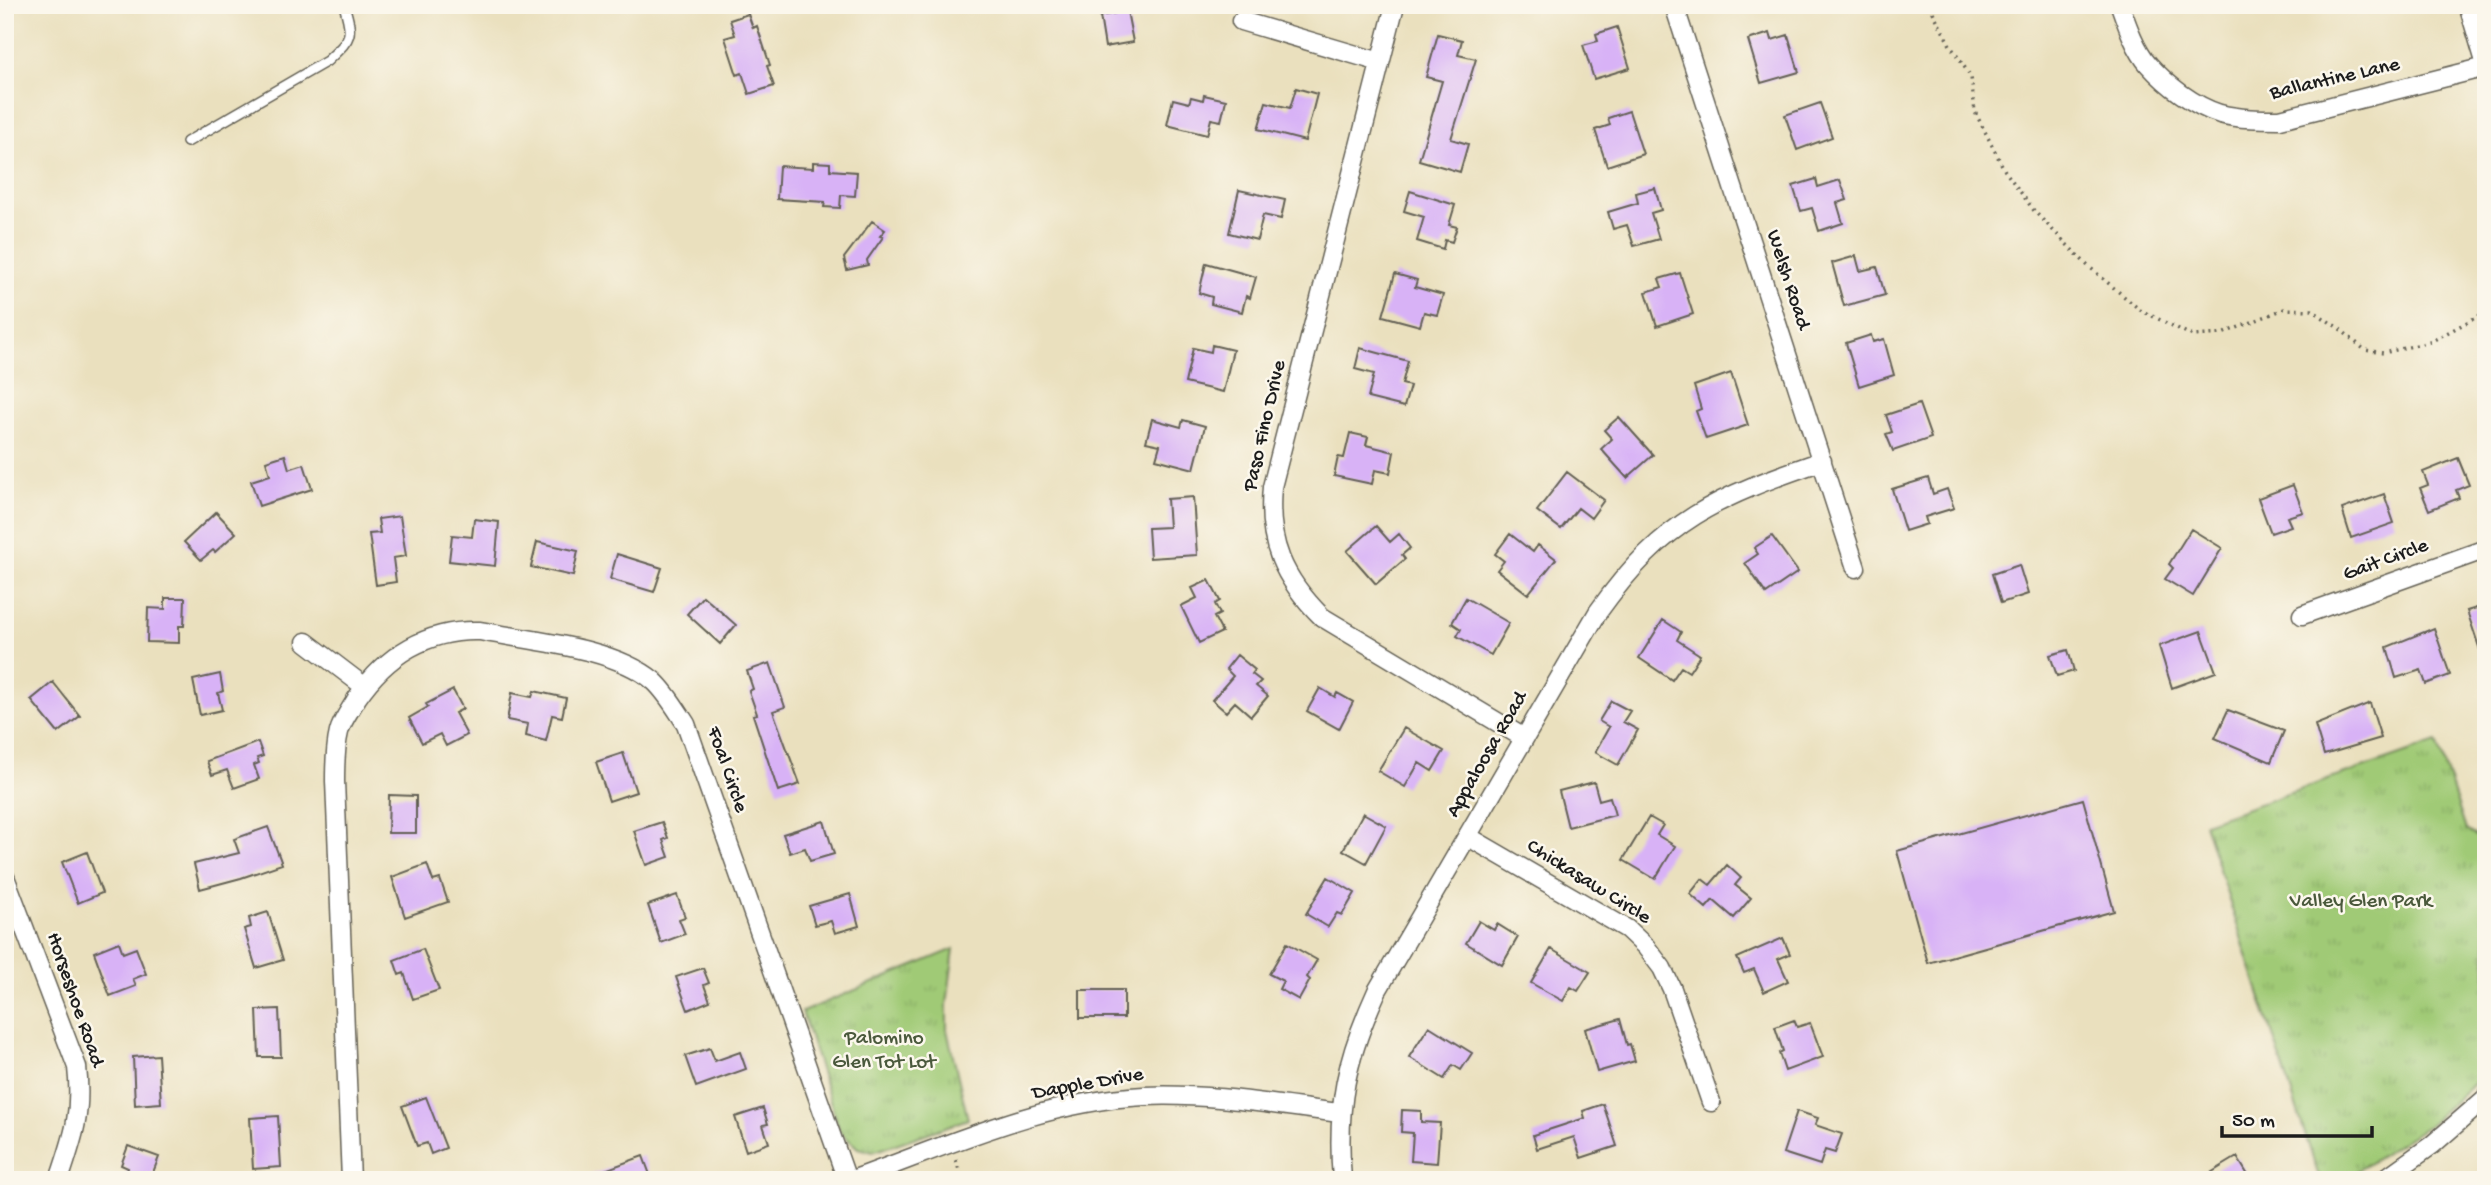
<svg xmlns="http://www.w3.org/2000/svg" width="2491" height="1185" font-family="'Gochi Hand',sans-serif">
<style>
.park{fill:url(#park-tufts);stroke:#5e7349;stroke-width:2}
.building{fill:#d8b2f6}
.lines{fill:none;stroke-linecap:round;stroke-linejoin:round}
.service-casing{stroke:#646155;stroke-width:12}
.minor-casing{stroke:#646155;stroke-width:21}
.path{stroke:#646155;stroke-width:3.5;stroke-dasharray:2 5;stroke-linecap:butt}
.service{stroke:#fff;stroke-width:9}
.minor{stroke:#fff;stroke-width:18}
.labels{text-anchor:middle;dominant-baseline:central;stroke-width:5;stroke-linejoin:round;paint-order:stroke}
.street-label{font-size:21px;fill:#1c1c1c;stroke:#fbf7ec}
.park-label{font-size:21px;fill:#4a593c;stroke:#fbf7ec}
</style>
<defs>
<pattern id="park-tufts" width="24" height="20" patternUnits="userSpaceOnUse" patternTransform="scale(1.75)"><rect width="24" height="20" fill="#a0ca76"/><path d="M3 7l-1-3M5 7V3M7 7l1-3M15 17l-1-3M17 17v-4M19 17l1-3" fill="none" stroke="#89ad66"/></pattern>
</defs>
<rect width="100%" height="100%" fill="#fbf7ec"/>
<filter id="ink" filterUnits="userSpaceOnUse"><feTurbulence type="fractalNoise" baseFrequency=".0143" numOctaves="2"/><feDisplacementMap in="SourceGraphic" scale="14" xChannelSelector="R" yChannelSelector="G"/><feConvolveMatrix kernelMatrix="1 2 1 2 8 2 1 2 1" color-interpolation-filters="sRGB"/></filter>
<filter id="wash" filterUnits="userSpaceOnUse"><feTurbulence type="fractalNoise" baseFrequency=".00686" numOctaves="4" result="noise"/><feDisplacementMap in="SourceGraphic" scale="28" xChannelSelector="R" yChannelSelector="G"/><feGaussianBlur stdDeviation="1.57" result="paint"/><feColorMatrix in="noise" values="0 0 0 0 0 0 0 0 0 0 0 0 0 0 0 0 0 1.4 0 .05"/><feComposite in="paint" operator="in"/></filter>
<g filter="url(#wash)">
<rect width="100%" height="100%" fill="#eae0be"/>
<path class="park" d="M 2437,742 L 2466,830 L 2486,842 L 2486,1070 L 2469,1088 L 2427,1126 L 2343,1180 L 2320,1180 L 2204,823 Z
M 954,949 L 947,1005 L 947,1030 L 968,1119 L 873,1152 L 858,1148 L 840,1132 L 802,1012 Z"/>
<g id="blocks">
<path class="building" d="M 1127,11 L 1133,42 L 1105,47 L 1100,16 Z
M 748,14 L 753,28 L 757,26 L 770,65 L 767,66 L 774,86 L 749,94 L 742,73 L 737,75 L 725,38 L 735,35 L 730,20 Z
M 1617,27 L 1630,68 L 1594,79 L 1583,45 L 1598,41 L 1596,34 Z
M 1770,33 L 1772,40 L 1788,35 L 1799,72 L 1761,83 L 1748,40 Z
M 1438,34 L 1462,40 L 1458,55 L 1476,59 L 1451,139 L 1468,144 L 1460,172 L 1419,160 L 1442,81 L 1426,77 Z
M 1296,88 L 1317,94 L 1305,141 L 1258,129 L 1266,102 L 1290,108 Z
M 1204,95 L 1226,100 L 1221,121 L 1211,119 L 1207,135 L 1167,125 L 1173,99 L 1189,103 L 1191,97 L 1203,100 Z
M 1820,103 L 1832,137 L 1797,150 L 1785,115 Z
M 1629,111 L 1643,154 L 1607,166 L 1595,130 L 1610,125 L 1608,118 Z
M 813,162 L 830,163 L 830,170 L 857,172 L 855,196 L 841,195 L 840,208 L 824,207 L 825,202 L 777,199 L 779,166 L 813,168 Z
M 1816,179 L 1818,187 L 1840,180 L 1847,200 L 1837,203 L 1843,223 L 1819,231 L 1812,208 L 1801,211 L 1793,186 Z
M 1655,188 L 1661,210 L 1651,213 L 1659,239 L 1634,246 L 1627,225 L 1613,229 L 1608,212 L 1638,203 L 1636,193 Z
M 1239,190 L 1285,200 L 1281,219 L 1263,215 L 1257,240 L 1229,233 Z
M 1410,191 L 1455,205 L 1449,225 L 1457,227 L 1452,242 L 1445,240 L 1443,249 L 1417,241 L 1424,217 L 1404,211 Z
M 872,221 L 885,230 L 880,236 L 883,237 L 867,260 L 868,265 L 847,270 L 844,258 Z
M 1856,256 L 1860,271 L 1877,267 L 1885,295 L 1844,306 L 1832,263 Z
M 1206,263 L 1256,277 L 1250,298 L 1246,296 L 1242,312 L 1211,304 L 1212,297 L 1199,293 Z
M 1680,273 L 1693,314 L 1657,326 L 1646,292 L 1662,287 L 1659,279 Z
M 1395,274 L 1417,280 L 1415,287 L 1443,295 L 1437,315 L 1424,312 L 1420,326 L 1383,316 Z
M 1871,335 L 1873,342 L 1884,339 L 1894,375 L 1859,386 L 1846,343 Z
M 1212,345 L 1233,350 L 1223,392 L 1185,383 L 1193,348 L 1211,352 Z
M 1360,348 L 1408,361 L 1402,384 L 1410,386 L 1404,407 L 1368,398 L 1374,374 L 1355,369 Z
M 1731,373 L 1748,425 L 1706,439 L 1696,411 L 1701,409 L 1694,386 Z
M 1919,404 L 1931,438 L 1893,451 L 1886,434 L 1892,432 L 1886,415 Z
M 1619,417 L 1653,455 L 1627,478 L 1601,449 L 1612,439 L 1604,430 Z
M 1152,419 L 1181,427 L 1183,420 L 1205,426 L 1194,469 L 1156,459 L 1160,445 L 1146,442 Z
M 1350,433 L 1368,437 L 1366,445 L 1394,452 L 1390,473 L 1375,470 L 1372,484 L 1334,476 L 1338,457 L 1344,458 Z
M 285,455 L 289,469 L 304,464 L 312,489 L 259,506 L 251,481 L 270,475 L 266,461 Z
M 2458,458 L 2469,485 L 2456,490 L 2459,498 L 2429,510 L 2420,488 L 2428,485 L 2423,472 Z
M 1567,472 L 1604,500 L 1591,518 L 1578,508 L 1561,529 L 1537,511 Z
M 1928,478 L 1933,494 L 1947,489 L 1954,508 L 1925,517 L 1927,524 L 1905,531 L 1892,489 Z
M 2293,485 L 2303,512 L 2287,517 L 2291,526 L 2271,533 L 2258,498 Z
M 2384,494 L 2394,523 L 2351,538 L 2342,509 Z
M 1193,497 L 1197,555 L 1150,558 L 1148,528 L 1169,527 L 1167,499 Z
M 216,512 L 236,533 L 215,552 L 213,550 L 201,560 L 184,542 Z
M 400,516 L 406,556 L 393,558 L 396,582 L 376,585 L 369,534 L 380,533 L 378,519 Z
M 474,519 L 499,522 L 495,566 L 449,561 L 452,535 L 472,537 Z
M 1376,526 L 1390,542 L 1399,534 L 1410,548 L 1402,555 L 1405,559 L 1376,584 L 1347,551 Z
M 2191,529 L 2222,548 L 2193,596 L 2165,579 L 2173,568 L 2169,564 Z
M 1510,534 L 1533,552 L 1538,545 L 1556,559 L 1528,594 L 1497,570 L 1504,561 L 1495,554 Z
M 1772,536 L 1798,572 L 1766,594 L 1745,563 L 1758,554 L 1754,548 Z
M 537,542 L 578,551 L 573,576 L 531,567 Z
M 617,554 L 662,568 L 654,592 L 610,579 Z
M 2019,565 L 2028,594 L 2001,603 L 1992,574 Z
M 1209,580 L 1220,601 L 1215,604 L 1220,614 L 1214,617 L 1222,632 L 1199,643 L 1181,606 L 1197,598 L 1192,588 Z
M 703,596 L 736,625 L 720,644 L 687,614 Z
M 165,598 L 185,598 L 184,626 L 179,626 L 179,643 L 147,642 L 148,608 L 165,609 Z
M 1466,598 L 1509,623 L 1491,655 L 1457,636 L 1461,629 L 1452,623 Z
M 2486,605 L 2486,659 L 2483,659 L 2467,611 Z
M 1663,620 L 1681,632 L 1677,640 L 1700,655 L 1689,672 L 1681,667 L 1672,680 L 1639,658 Z
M 2434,628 L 2450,675 L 2426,684 L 2421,670 L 2396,678 L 2387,647 Z
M 2201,631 L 2216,672 L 2172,688 L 2159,646 Z
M 2068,650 L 2074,671 L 2057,676 L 2050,655 Z
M 1237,655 L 1255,670 L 1252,674 L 1261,681 L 1256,686 L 1268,696 L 1251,716 L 1235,702 L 1226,712 L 1212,700 L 1233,676 L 1226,669 Z
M 770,663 L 785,707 L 773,711 L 800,784 L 778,791 L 753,715 L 757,714 L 749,691 L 753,689 L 747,671 Z
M 220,674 L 223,691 L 218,693 L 222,710 L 200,715 L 193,680 Z
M 53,682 L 80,716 L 58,733 L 31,700 Z
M 1320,688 L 1335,697 L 1337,693 L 1353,702 L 1339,729 L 1307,711 Z
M 453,690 L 463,709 L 455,713 L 467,735 L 446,746 L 440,734 L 422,743 L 409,718 L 428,707 L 426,704 Z
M 534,691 L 566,698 L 562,717 L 552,715 L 546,741 L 526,736 L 528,724 L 507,720 L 512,693 L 532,697 Z
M 1611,701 L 1630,711 L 1623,722 L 1638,730 L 1618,765 L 1595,752 L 1609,727 L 1599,721 Z
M 2370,703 L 2381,738 L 2324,755 L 2315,725 Z
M 2228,710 L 2284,731 L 2271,762 L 2215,738 Z
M 1404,728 L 1444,751 L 1432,771 L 1419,763 L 1405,787 L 1378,771 Z
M 258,742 L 263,756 L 257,758 L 259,763 L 254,765 L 259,779 L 234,788 L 227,770 L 212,775 L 207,761 Z
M 623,753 L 636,792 L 609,801 L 596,762 Z
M 1594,782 L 1599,800 L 1610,797 L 1615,815 L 1568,827 L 1559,791 Z
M 389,795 L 416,796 L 416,833 L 388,833 Z
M 2083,799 L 2114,911 L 1928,963 L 1897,851 Z
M 1363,813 L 1386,826 L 1366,863 L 1343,850 Z
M 1649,817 L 1663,825 L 1657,835 L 1675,846 L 1655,879 L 1623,860 Z
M 824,821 L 834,854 L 810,861 L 805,848 L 790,853 L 783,834 Z
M 662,822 L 668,838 L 663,840 L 669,857 L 646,865 L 634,831 Z
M 268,827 L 282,864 L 241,878 L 200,889 L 194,864 L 239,853 L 234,839 Z
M 87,852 L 102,893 L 78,903 L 62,862 Z
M 427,864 L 433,881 L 440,879 L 448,902 L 405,917 L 392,877 Z
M 1727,865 L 1741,878 L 1735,885 L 1751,898 L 1734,918 L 1713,900 L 1706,908 L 1690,894 L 1702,879 L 1710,885 Z
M 1328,877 L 1355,893 L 1342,915 L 1337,913 L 1328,927 L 1306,914 Z
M 850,894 L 859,926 L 835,933 L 831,921 L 815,925 L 809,906 Z
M 677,895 L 685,917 L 679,919 L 685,934 L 661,943 L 648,905 Z
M 268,912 L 283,960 L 256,968 L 244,929 L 251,927 L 249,918 Z
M 1479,921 L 1494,930 L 1497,924 L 1518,937 L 1502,965 L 1466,943 Z
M 1783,938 L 1790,954 L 1778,959 L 1788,981 L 1764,992 L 1754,969 L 1744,973 L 1737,958 Z
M 119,942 L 123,953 L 136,948 L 146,974 L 133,979 L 136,986 L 110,996 L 94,952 Z
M 1287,943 L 1317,960 L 1307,977 L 1310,980 L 1299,1000 L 1279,989 L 1283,981 L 1269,974 Z
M 423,949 L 439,990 L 413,999 L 404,973 L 399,975 L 394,960 Z
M 1551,949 L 1590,972 L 1578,991 L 1571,987 L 1563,1001 L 1531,983 Z
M 703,968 L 709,983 L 704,985 L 710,1001 L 688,1010 L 676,977 Z
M 1080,990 L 1124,990 L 1124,1018 L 1080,1018 Z
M 279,1009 L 281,1057 L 259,1057 L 257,1010 Z
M 1620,1019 L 1627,1045 L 1630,1044 L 1635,1061 L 1597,1072 L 1585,1029 Z
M 1794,1020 L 1797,1027 L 1810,1023 L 1823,1057 L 1785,1071 L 1779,1053 L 1783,1051 L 1775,1027 Z
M 1429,1026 L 1472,1053 L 1461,1070 L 1453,1065 L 1444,1079 L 1409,1057 Z
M 710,1048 L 715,1061 L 740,1052 L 746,1069 L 696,1087 L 685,1056 Z
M 158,1055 L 161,1103 L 135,1105 L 133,1057 Z
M 426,1097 L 446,1148 L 431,1154 L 427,1143 L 417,1146 L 402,1106 Z
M 1603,1104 L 1617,1146 L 1581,1158 L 1574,1137 L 1537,1149 L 1533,1135 L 1585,1118 L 1583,1111 Z
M 763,1108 L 768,1124 L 763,1125 L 769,1143 L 746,1151 L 735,1117 Z
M 1402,1110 L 1421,1111 L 1421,1122 L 1440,1123 L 1437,1163 L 1411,1161 L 1413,1133 L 1401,1132 Z
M 1797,1111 L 1818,1118 L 1815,1125 L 1842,1134 L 1835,1153 L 1825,1150 L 1820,1165 L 1783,1153 Z
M 278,1116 L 281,1167 L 253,1169 L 250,1118 Z
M 128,1146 L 159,1157 L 150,1180 L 124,1180 L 128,1168 L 121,1165 Z
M 643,1156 L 652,1180 L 584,1180 L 583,1178 Z
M 2237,1157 L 2251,1180 L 2199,1180 Z"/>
</g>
</g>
<g filter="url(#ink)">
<use href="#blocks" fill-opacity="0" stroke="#646155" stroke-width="2"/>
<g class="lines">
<defs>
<path id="service" d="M 187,142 L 327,61 C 351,38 354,38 344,5"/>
<path id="minor" d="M 1395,5 L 1272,487 C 1267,543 1283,578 1322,617 L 1524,738
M 1674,5 L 1856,568
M 2120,5 C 2127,25 2135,49 2149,65 C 2167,85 2194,106 2220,114 C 2240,119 2260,119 2280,119 L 2486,67
M 2468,5 L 2486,65
M 1241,21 L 1380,62
M 2302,615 L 2486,549
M 306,642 L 365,687
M 1467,836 L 1627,929 L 1646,947 L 1662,968 L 1672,989 L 1711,1102
M 5,877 L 77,1067 C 82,1113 74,1136 59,1180
M 351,1180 L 335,781 C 335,765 335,748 339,732 C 342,720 351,709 357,698 C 386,655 428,629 480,631 C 532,641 613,647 654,681 C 667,693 676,709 686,724 L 847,1180
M 852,1180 C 946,1146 1043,1101 1144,1096 C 1210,1093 1275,1105 1340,1113
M 1342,1180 C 1336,1105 1346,1059 1377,991 L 1598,612 C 1664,519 1717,497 1822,461
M 2383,1180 L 2432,1145 L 2486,1098"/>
</defs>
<use href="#service" class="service-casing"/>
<use href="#minor" class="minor-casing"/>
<path class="path" d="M 1934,5 L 1933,12 L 1950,45 L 1971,77 L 1975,112 L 2005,171 L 2035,212 L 2087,265 L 2140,310 L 2193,336 L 2222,334 L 2284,309 L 2312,310 L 2340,329 L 2365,350 L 2383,353 L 2430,342 L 2486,312
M 956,1160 L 962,1180"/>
<use href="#service" class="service"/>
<use href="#minor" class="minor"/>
</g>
</g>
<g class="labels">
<g class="street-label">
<text transform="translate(2335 80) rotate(-13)">Ballantine Lane</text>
<text transform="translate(1787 280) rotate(72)">Welsh Road</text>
<text transform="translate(1266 426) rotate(-77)">Paso Fino Drive</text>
<text transform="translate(2386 561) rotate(-20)">Gait Circle</text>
<text transform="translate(1488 755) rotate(-60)">Appaloosa Road</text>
<text transform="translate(726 770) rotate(71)">Foal Circle</text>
<text transform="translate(1588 883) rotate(32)">Chickasaw Circle</text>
<text transform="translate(74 1000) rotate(71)">Horseshoe Road</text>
<text transform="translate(1088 1085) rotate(-10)">Dapple Drive</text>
</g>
<g class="park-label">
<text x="2361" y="902">Valley Glen Park</text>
<text x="884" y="1039">Palomino<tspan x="884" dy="24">Glen Tot Lot</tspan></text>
</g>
</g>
<rect width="2491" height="1185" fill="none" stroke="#fbf7ec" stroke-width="28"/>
<path d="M2222 1126v10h150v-10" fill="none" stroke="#1c1c1c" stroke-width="3.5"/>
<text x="2232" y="1126" font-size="21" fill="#1c1c1c" stroke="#fbf7ec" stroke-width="5" paint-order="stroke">50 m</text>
</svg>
